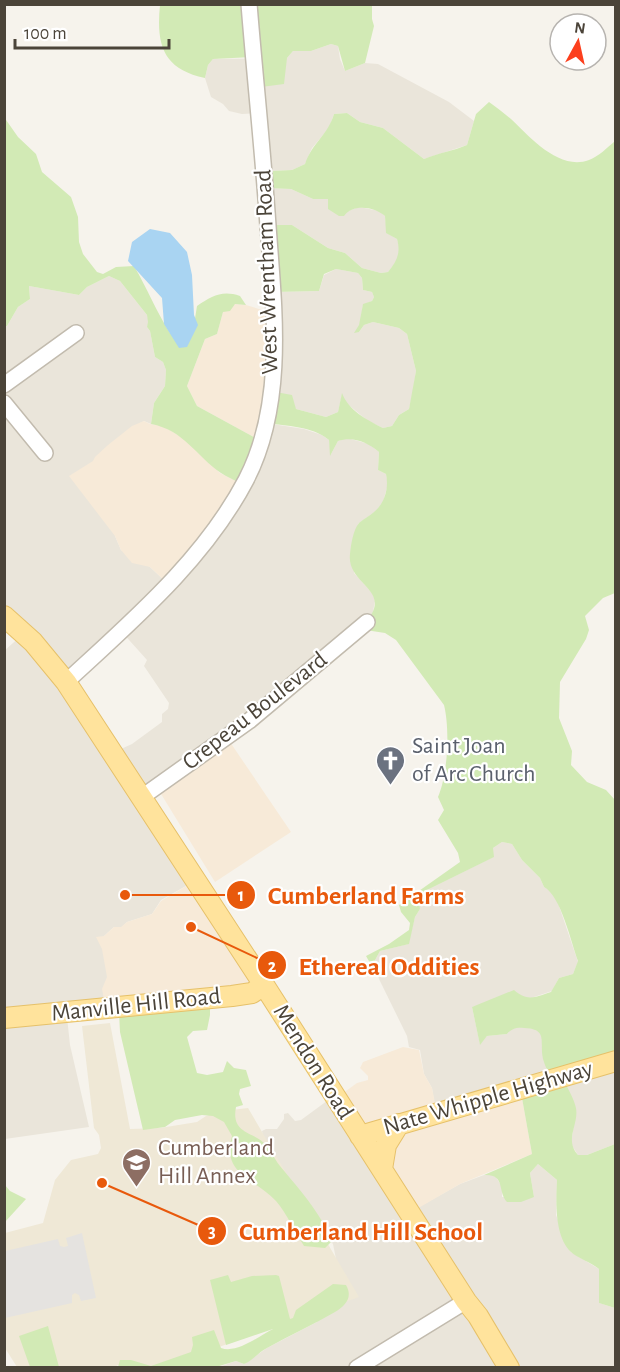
<svg xmlns="http://www.w3.org/2000/svg" width="620" height="1372" font-family="'Alegreya Sans',sans-serif">
<style>
.residential{fill:#eae5da;fill-rule:evenodd}
.commercial{fill:#f7ead8}
.education{fill:#efe8d6}
.green{fill:#d2eab5}
.parking{fill:#e5e3e0}
.water{fill:#a9d4f2}
.lines{fill:none;stroke-linecap:round;stroke-linejoin:round}
.minor-casing{stroke:#c2bbae;stroke-width:18}
.major-casing{stroke:#e6c16a;stroke-width:22}
.minor{stroke:#fff;stroke-width:15}
.major{stroke:#ffe39c;stroke-width:20}
.labels{text-anchor:middle;dominant-baseline:central;stroke-width:4.5;stroke-linejoin:round;paint-order:stroke}
.street-label{font-size:24px;fill:#4b4439;stroke:#fff}
.worship-label{font-size:24px;fill:#5b616d;stroke:#fff;text-anchor:start}
.education-label{font-size:24px;fill:#785e54;stroke:#fff;text-anchor:start}
.leader{fill:none;stroke:#e8590c;stroke-width:2}
.callout-dot{fill:#e8590c;stroke:#fff;stroke-width:2}
.mark-label{font-size:18px;text-anchor:middle;font-weight:bold;fill:#fff}
.callout-label{font-size:26px;text-anchor:middle;font-weight:bold;fill:#e8590c;stroke:#fff;stroke-width:4.5;stroke-linejoin:round;paint-order:stroke}
</style>
<rect width="100%" height="100%" fill="#f6f3ec"/>
<path class="residential" d="M 331,44 L 338,46 L 340,59 L 345,71 L 365,63 L 378,64 L 449,102 L 474,121 L 467,145 L 424,159 L 383,128 L 360,122 L 347,113 L 334,114 L 329,128 L 312,148 L 305,164 L 292,170 L 271,171 L 258,113 L 242,114 L 229,111 L 223,104 L 211,97 L 205,78 L 208,65 L 213,59 L 287,58 L 293,51 L 311,51 Z
M 266,188 L 291,189 L 313,199 L 328,199 L 348,211 L 359,207 L 380,211 L 385,216 L 387,233 L 397,239 L 400,249 L 397,261 L 388,272 L 381,273 L 362,268 L 345,253 L 328,248 L 292,225 L 269,225 Z
M 336,269 L 358,273 L 362,278 L 363,290 L 372,292 L 374,297 L 372,301 L 363,305 L 359,332 L 364,325 L 373,322 L 399,328 L 407,334 L 416,371 L 413,392 L 409,409 L 399,415 L 392,426 L 383,428 L 368,421 L 345,402 L 342,395 L 338,412 L 326,417 L 296,409 L 294,406 L 270,391 L 274,292 L 319,291 L 324,275 Z
M 109,276 L 120,281 L 147,315 L 149,322 L 147,327 L 150,331 L 155,357 L 163,362 L 166,370 L 165,386 L 154,403 L 151,424 L 144,421 L 137,425 L 115,536 L 121,550 L 150,567 L 167,583 L 266,423 L 304,429 L 322,435 L 329,440 L 331,454 L 338,441 L 347,438 L 369,444 L 379,452 L 378,470 L 386,474 L 388,484 L 383,502 L 376,511 L 358,524 L 354,573 L 373,594 L 375,601 L 372,617 L 142,800 L 193,882 L 161,900 L 152,914 L 127,922 L 122,927 L 114,927 L 104,936 L 123,979 L 106,1011 L 67,1017 L 70,1045 L 89,1127 L 5,1139 L 4,651 L 22,635 L 5,618 L 4,326 L 7,326 L 18,307 L 30,299 L 29,286 L 79,295 L 87,287 ZM 121,631 L 147,660 L 144,666 L 169,703 L 168,709 L 162,714 L 162,722 L 132,744 L 112,753 L 66,682 Z
M 502,842 L 512,844 L 522,860 L 540,878 L 544,887 L 550,890 L 557,900 L 578,962 L 573,974 L 559,978 L 552,991 L 531,998 L 522,997 L 472,1007 L 480,1044 L 487,1036 L 507,1034 L 511,1029 L 521,1027 L 536,1029 L 541,1033 L 543,1042 L 543,1057 L 552,1082 L 436,1113 L 432,1088 L 424,1074 L 420,1050 L 409,1047 L 407,1036 L 379,979 L 374,962 L 380,951 L 408,944 L 415,917 L 420,909 L 419,902 L 423,892 L 493,857 L 493,848 Z
M 615,1063 L 615,1144 L 587,1155 L 578,1155 L 571,1144 L 576,1109 L 564,1080 Z
M 331,1098 L 408,1213 L 460,1184 L 484,1175 L 492,1175 L 496,1177 L 502,1187 L 502,1197 L 534,1197 L 530,1173 L 538,1164 L 557,1180 L 556,1215 L 571,1252 L 599,1269 L 599,1303 L 615,1308 L 615,1367 L 216,1368 L 236,1361 L 244,1364 L 267,1348 L 317,1322 L 336,1259 L 333,1244 L 326,1236 L 325,1225 L 279,1165 L 264,1142 L 262,1131 L 266,1129 L 277,1129 L 284,1119 L 284,1114 L 288,1113 L 295,1121 L 301,1120 Z"/>
<path class="commercial" d="M 235,304 L 246,305 L 272,313 L 259,440 L 197,406 L 187,386 L 205,339 L 217,334 L 223,312 Z
M 144,421 L 150,424 L 163,426 L 186,440 L 220,473 L 242,484 L 167,583 L 150,567 L 132,563 L 121,550 L 115,536 L 69,476 L 93,461 L 95,457 L 108,445 L 132,426 Z
M 230,742 L 291,832 L 215,882 L 158,789 Z
M 193,882 L 263,990 L 106,1011 L 102,989 L 107,977 L 102,949 L 96,937 L 104,936 L 114,927 L 121,927 L 127,922 L 152,914 L 161,901 Z
M 403,1047 L 419,1050 L 424,1074 L 432,1088 L 437,1113 L 522,1098 L 532,1154 L 460,1184 L 408,1214 L 335,1099 L 357,1083 L 368,1080 L 368,1076 L 360,1068 L 363,1062 Z"/>
<path class="education" d="M 110,1023 L 130,1129 L 160,1128 L 197,1122 L 206,1116 L 223,1111 L 248,1108 L 359,1297 L 163,1367 L 126,1367 L 118,1365 L 113,1368 L 17,1367 L 5,1348 L 5,1233 L 43,1223 L 55,1180 L 71,1160 L 98,1154 L 101,1148 L 99,1135 L 94,1128 L 82,1026 Z"/>
<path class="green" d="M 372,4 L 372,19 L 374,26 L 365,63 L 345,71 L 338,46 L 331,44 L 311,51 L 293,51 L 287,58 L 284,84 L 261,87 L 252,57 L 213,59 L 208,65 L 205,78 C 163,69 156,45 160,5 Z
M 489,102 C 496,107 504,113 511,119 C 530,137 559,171 589,160 C 598,157 608,147 615,141 L 615,593 L 603,598 L 585,616 L 589,630 L 586,639 L 560,682 L 559,718 L 572,751 L 571,765 L 587,782 L 606,790 L 615,800 L 615,1063 L 564,1080 C 568,1089 574,1099 576,1108 C 579,1125 564,1139 578,1155 L 587,1155 L 615,1144 L 615,1308 L 599,1303 L 599,1269 C 592,1263 576,1257 571,1252 C 554,1236 556,1200 557,1180 L 538,1164 L 530,1173 L 534,1197 L 521,1202 L 507,1202 C 497,1191 506,1174 484,1175 L 532,1154 L 522,1098 L 552,1082 C 549,1074 545,1066 543,1059 C 539,1042 549,1029 524,1028 C 517,1027 512,1028 507,1034 L 487,1036 L 480,1045 L 472,1007 L 514,990 C 528,1002 535,997 551,992 L 559,978 L 573,974 L 578,961 C 571,942 561,896 544,887 L 540,878 L 522,860 L 512,844 L 502,842 L 493,848 L 494,857 L 423,892 L 419,902 L 420,909 L 415,917 L 409,944 L 380,951 L 374,962 L 378,977 L 366,956 L 389,944 L 409,930 L 410,923 L 401,912 L 399,905 L 460,862 L 458,853 L 438,820 L 444,810 L 438,797 C 448,774 450,729 444,705 L 396,640 L 385,633 L 359,629 C 401,590 346,587 350,554 C 351,545 353,530 359,523 C 363,519 370,516 374,512 C 385,503 389,488 386,474 L 378,470 L 379,452 C 367,442 353,436 338,441 L 330,456 L 329,440 C 312,426 287,426 266,423 L 270,391 L 292,395 L 296,409 L 326,417 L 338,412 L 342,393 C 348,410 367,420 383,428 L 392,426 L 399,415 L 409,409 L 416,371 L 407,334 L 399,328 L 373,322 L 364,325 L 359,332 L 354,333 L 359,325 L 363,304 L 372,301 L 374,297 L 372,292 L 363,290 L 362,278 L 358,273 L 336,269 L 324,274 L 319,291 L 274,292 L 269,225 L 292,225 L 328,248 L 345,253 L 362,268 L 381,273 L 388,272 C 397,261 401,253 397,239 L 386,233 L 385,216 C 375,207 353,203 344,216 L 339,216 L 328,209 L 328,199 L 313,199 L 291,189 L 266,188 L 271,171 L 292,170 L 305,164 C 312,143 328,135 334,114 L 347,113 L 360,122 L 383,128 L 424,159 C 438,153 453,151 467,145 L 476,114 Z
M 4,117 L 18,137 L 36,154 L 42,172 L 71,197 L 78,217 L 79,242 L 83,254 L 97,272 L 103,274 L 116,267 L 134,266 C 147,288 156,311 170,333 L 193,331 L 197,306 C 212,296 222,290 240,296 L 246,305 L 235,304 L 230,311 L 223,312 L 217,334 L 205,339 L 187,386 L 197,406 L 259,440 L 238,482 C 233,479 227,477 221,473 C 196,456 184,430 151,424 L 154,403 L 165,386 L 166,370 L 163,362 L 155,357 L 150,331 L 147,327 L 148,322 L 147,315 L 120,281 L 109,276 L 87,287 L 79,295 L 29,286 L 30,299 L 18,307 L 7,326 L 5,326 Z
M 210,1004 L 210,1015 L 207,1030 L 193,1031 L 187,1037 L 197,1073 L 207,1075 L 223,1072 L 227,1061 L 234,1068 L 246,1070 L 251,1086 L 240,1089 L 239,1094 L 243,1105 L 236,1107 C 231,1133 251,1131 264,1143 C 271,1149 274,1159 280,1166 C 295,1184 310,1201 322,1221 C 327,1228 325,1235 331,1242 L 325,1248 L 304,1246 C 295,1232 287,1214 276,1201 C 255,1178 221,1175 232,1136 L 224,1122 L 213,1116 L 202,1115 L 175,1120 L 165,1127 L 143,1130 L 120,1032 L 119,1012 Z
M 5,1185 L 10,1191 L 26,1199 L 5,1222 Z
M 228,1275 L 231,1282 L 252,1276 L 276,1275 L 279,1276 L 290,1319 L 293,1318 L 296,1310 L 333,1284 L 346,1285 C 353,1297 346,1305 335,1312 C 313,1325 290,1335 267,1348 C 259,1352 253,1360 244,1364 L 236,1361 L 216,1367 L 118,1367 L 120,1360 L 131,1360 L 151,1366 L 191,1352 L 193,1345 L 192,1337 L 214,1330 L 221,1348 C 237,1354 259,1336 273,1329 L 226,1345 L 210,1280 Z
M 48,1326 L 59,1367 L 30,1367 L 19,1336 Z"/>
<path class="parking" d="M 82,1233 L 96,1298 L 81,1301 L 79,1295 L 75,1293 L 72,1295 L 72,1303 L 5,1318 L 5,1251 L 58,1239 L 60,1246 L 64,1247 L 68,1246 L 66,1238 Z"/>
<path class="water" d="M 150,229 L 170,233 L 187,252 L 192,275 L 194,315 L 198,325 L 187,347 L 179,348 L 164,324 L 162,298 L 128,261 L 132,242 Z"/>
<g class="lines">
<defs>
<path id="minor" d="M 4,385 L 76,333
M 4,403 L 45,453
M 66,682 C 132,621 204,560 246,480 C 286,403 274,308 268,226 C 263,152 255,78 249,4
M 142,797 L 249,721 L 367,622
M 357,1368 L 466,1301"/>
<path id="major" d="M 4,616 L 33,642 L 66,682 L 264,985 L 466,1301 L 478,1316 L 509,1368
M 4,1018 L 232,996 L 252,993 L 264,985
M 360,1136 L 616,1061
M 382,1169 L 386,1145 L 399,1124"/>
</defs>
<use href="#minor" class="minor-casing"/>
<use href="#major" class="major-casing"/>
<use href="#minor" class="minor"/>
<use href="#major" class="major"/>
</g>
<defs>
<symbol id="church-pin" viewBox="-11 -11 22 30"><path d="M0 17L-7.5 6A9.5 9.5 0 1 1 7.5 6Z" fill="#6b7280" stroke="#fff"/><path d="M-1.2-6h2.4v3.5h3.3v2.4h-3.3V6h-2.4V-.1h-3.3v-2.4h3.3Z" fill="#fff"/></symbol>
<symbol id="school-pin" viewBox="-11 -11 22 30"><path d="M0 17L-7.5 6A9.5 9.5 0 1 1 7.5 6Z" fill="#8d6e63" stroke="#fff"/><path d="M0-5L7-2L0 1L-7-2ZM-4 1L0 2.5L4 1V4Q0 6-4 4Z" fill="#fff"/></symbol>
</defs>
<g fill-rule="evenodd">
<use href="#church-pin" x="374" y="744" width="33" height="45"/>
<use href="#school-pin" x="120" y="1146" width="33" height="45"/>
</g>
<g class="labels">
<g class="street-label">
<text transform="translate(267 272) rotate(-92)">West Wrentham Road</text>
<text transform="translate(255 711) rotate(-38)">Crepeau Boulevard</text>
<text transform="translate(136 1005) rotate(-6)">Manville Hill Road</text>
<text transform="translate(313 1062) rotate(58)">Mendon Road</text>
<text transform="translate(488 1098) rotate(-16)">Nate Whipple Highway</text>
</g>
<g class="worship-label">
<text x="412" y="746">Saint Joan<tspan x="412" dy="28">of Arc Church</tspan></text>
</g>
<g class="education-label">
<text x="158" y="1148">Cumberland<tspan x="158" dy="28">Hill Annex</tspan></text>
</g>
</g>
<path class="leader" d="M125 895L241 895M191 927L272 965M102 1183L212 1231"/>
<g class="callout-dot">
<circle cx="125" cy="895" r="6"/>
<circle cx="191" cy="927" r="6"/>
<circle cx="102" cy="1183" r="6"/>
<circle cx="241" cy="895" r="15"/>
<circle cx="272" cy="965" r="15"/>
<circle cx="212" cy="1231" r="15"/>
</g>
<g class="mark-label">
<text x="241" y="901">1</text>
<text x="272" y="972">2</text>
<text x="212" y="1237">3</text>
</g>
<g class="callout-label">
<text x="366" y="904">Cumberland Farms</text>
<text x="389" y="975">Ethereal Oddities</text>
<text x="361" y="1240">Cumberland Hill School</text>
</g>
<rect width="620" height="1372" fill="none" stroke="#4b4439" stroke-width="12"/>
<g transform="translate(578 42) rotate(8)"><circle r="28" fill="#ffffff" stroke="#b7b4b0" stroke-width="1.5"/>
<path d="M0-4.5L10 22L0 15L-10 22Z" fill="#fc3f1d"/>
<text y="-9" font-size="16" font-weight="bold" text-anchor="middle" fill="#4b4439">N</text>
</g>
<path d="M15 39v9h154v-9" fill="none" stroke="#4b4439" stroke-width="3"/>
<text x="24" y="39" font-size="18" fill="#4b4439" stroke="#ffffff" stroke-width="4.5" paint-order="stroke">100 m</text>
</svg>
